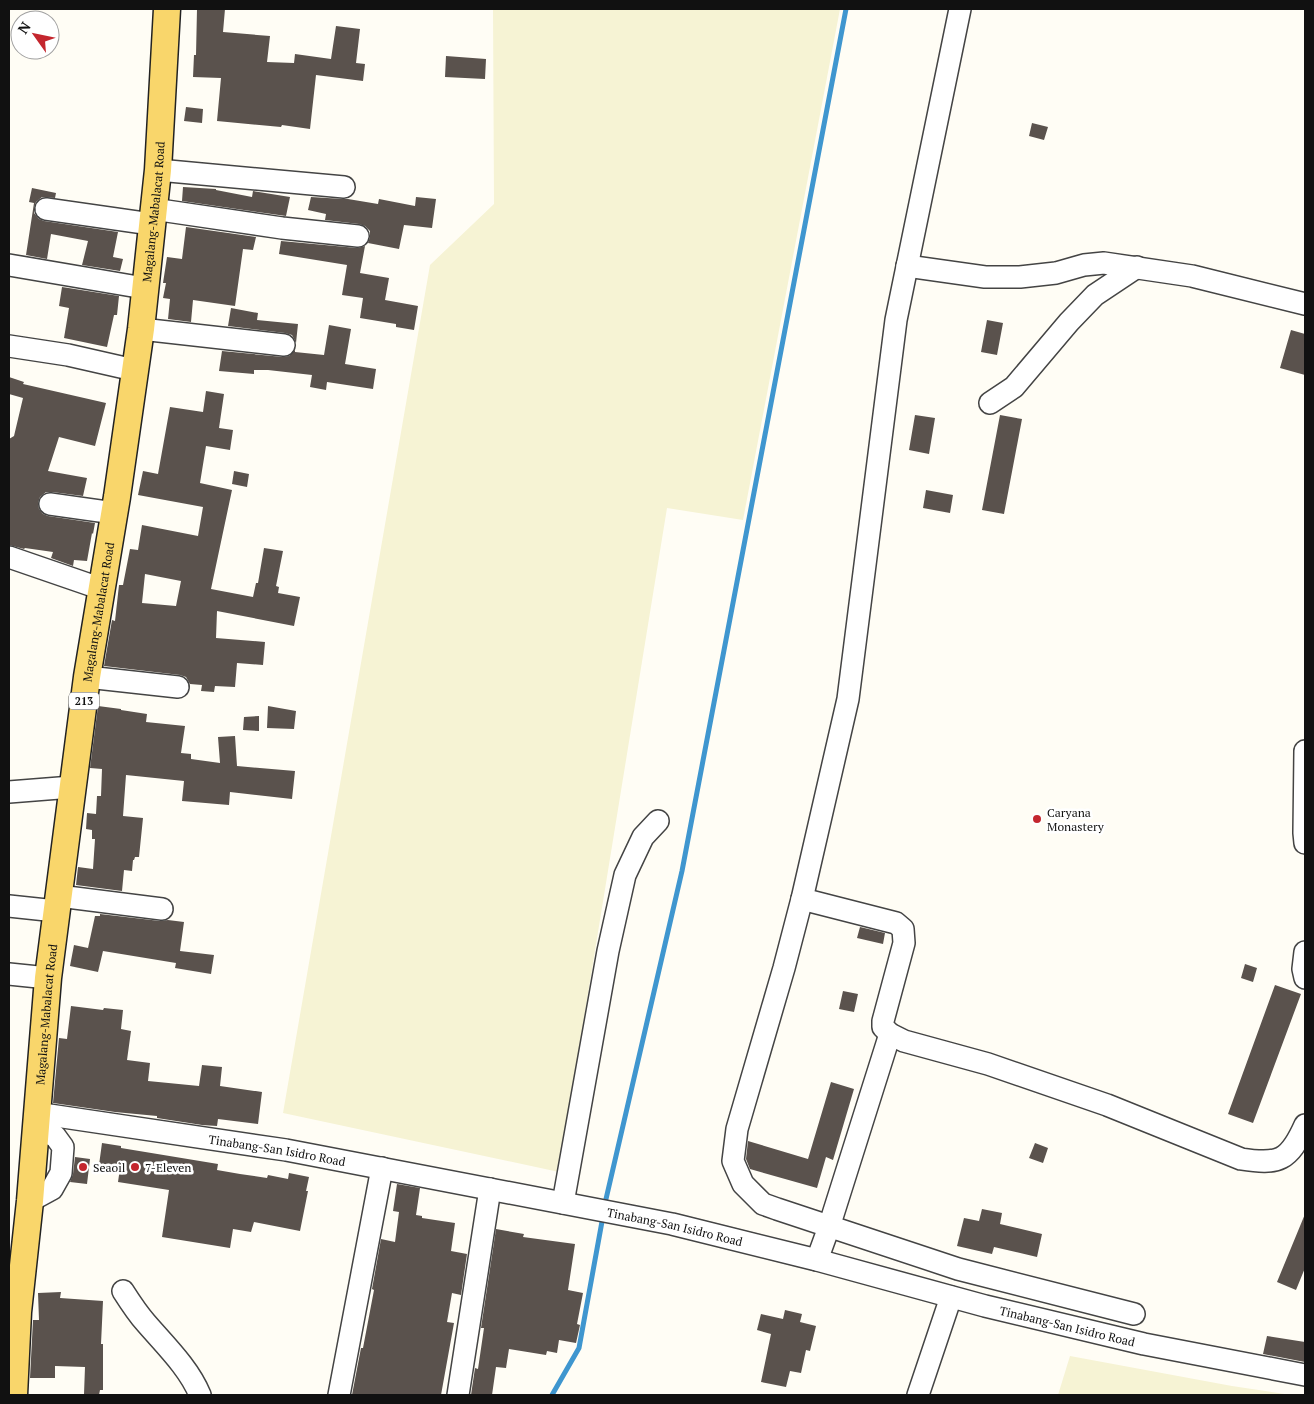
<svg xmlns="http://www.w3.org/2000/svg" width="1314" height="1404" font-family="'PT Serif',serif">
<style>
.farmland{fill:#f6f3d4}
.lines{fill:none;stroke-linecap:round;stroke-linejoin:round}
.stream{stroke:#3f96cf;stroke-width:5}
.building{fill:#5a524d;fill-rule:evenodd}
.minor-casing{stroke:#444;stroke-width:24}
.major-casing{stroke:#222;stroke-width:29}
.minor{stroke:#fff;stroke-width:21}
.major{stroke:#f9d66b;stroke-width:26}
.poi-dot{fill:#c4262e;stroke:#fff;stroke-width:2}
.labels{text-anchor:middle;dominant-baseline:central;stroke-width:5;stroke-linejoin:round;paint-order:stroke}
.shield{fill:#fff;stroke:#585858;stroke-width:1}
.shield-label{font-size:11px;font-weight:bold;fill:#111}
.street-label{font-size:12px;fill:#111;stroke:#fff}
.poi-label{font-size:12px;fill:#111;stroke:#fff;text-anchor:start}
</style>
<rect width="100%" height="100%" fill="#fffdf5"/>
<path class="farmland" d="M 493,9 L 840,9 L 743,520 L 667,508 L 559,1172 L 283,1113 L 430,265 L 494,204 Z
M 1070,1356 L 1232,1386 L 1291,1395 L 1058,1395 Z"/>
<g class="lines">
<path class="stream" d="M 606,1199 L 682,871 L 846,9
M 552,1395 L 579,1348 L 603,1216"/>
</g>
<path class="building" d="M 197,9 L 225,9 L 223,32 L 270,36 L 267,62 L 294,63 L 295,54 L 331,59 L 336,26 L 360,29 L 356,63 L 365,64 L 363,81 L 316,75 L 310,129 L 282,125 L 281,127 L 217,121 L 221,78 L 193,77 L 194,55 L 196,55 Z
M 446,56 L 486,59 L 485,79 L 445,77 Z
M 186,107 L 203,109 L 202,123 L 184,121 Z
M 1032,123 L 1048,127 L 1044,140 L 1029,136 Z
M 183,187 L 216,189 L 216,190 L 252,197 L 253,191 L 290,197 L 286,216 L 182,201 Z
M 32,188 L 56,193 L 55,198 L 42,197 L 36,202 L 34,208 L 34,213 L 39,219 L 44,221 L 118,232 L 113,257 L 123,259 L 120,271 L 82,265 L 88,241 L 51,234 L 47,259 L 26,255 L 34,203 L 29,202 Z
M 311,197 L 343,199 L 348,199 L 378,204 L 379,199 L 415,206 L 416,197 L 436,199 L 432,228 L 404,225 L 399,249 L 368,243 L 370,237 L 370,231 L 365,226 L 359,224 L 325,220 L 326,214 L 308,210 Z
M 186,227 L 256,237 L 253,250 L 243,249 L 235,306 L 193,300 L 191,322 L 168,319 L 170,299 L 163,298 L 166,283 L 163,283 L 167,257 L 182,259 Z
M 281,241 L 357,248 L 365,246 L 360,273 L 389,278 L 385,300 L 418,306 L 414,330 L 396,327 L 396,324 L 360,318 L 363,298 L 342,295 L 347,265 L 279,254 Z
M 62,287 L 119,296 L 117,315 L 114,315 L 107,347 L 64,338 L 69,308 L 59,306 Z
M 231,308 L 258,313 L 257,320 L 298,324 L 296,343 L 292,335 L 285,333 L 228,326 Z
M 987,320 L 1003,323 L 997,355 L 981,352 Z
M 329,325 L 351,329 L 345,364 L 376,369 L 373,389 L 327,382 L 326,390 L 310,387 L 312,375 L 268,370 L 254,370 L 254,374 L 219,371 L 222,351 L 283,357 L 289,356 L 295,350 L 295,352 L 324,355 Z
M 1291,330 L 1305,334 L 1305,375 L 1280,368 Z
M 9,377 L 24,382 L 23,384 L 106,403 L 95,446 L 59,437 L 48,471 L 87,478 L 83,496 L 52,492 L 46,492 L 40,497 L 38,503 L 39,509 L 43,514 L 48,516 L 95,523 L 93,534 L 92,533 L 87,561 L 74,560 L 73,566 L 51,558 L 53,552 L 25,548 L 24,549 L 9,545 L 9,439 L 14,436 L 23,398 L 9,394 Z
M 206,391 L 224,394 L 219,428 L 233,430 L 230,450 L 206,446 L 200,483 L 232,490 L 211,589 L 253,597 L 256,583 L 258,583 L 264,548 L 283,551 L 276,586 L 279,587 L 278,593 L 300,597 L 294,626 L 217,611 L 216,638 L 265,642 L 263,665 L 237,663 L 235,687 L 215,686 L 214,692 L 201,691 L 202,685 L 190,684 L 186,677 L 180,675 L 104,666 L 112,620 L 115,621 L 119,585 L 123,585 L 130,549 L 138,550 L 142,525 L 198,536 L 203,507 L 138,495 L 143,471 L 158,474 L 170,407 L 203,412 ZM 145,574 L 181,581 L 176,606 L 142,603 Z
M 915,415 L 935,418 L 929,454 L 909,450 Z
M 1000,415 L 1022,419 L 1004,514 L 982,510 Z
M 234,471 L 249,474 L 247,487 L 232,484 Z
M 926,490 L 953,495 L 950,513 L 923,508 Z
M 98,706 L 121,709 L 121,710 L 147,714 L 146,722 L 185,726 L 181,753 L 191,754 L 191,759 L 220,763 L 218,737 L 235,736 L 237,766 L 295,771 L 292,799 L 230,792 L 229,805 L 182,801 L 184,781 L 126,775 L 123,816 L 143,818 L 139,857 L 135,857 L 134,860 L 133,860 L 132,871 L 124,870 L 122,891 L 76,885 L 78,867 L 93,869 L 95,839 L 92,839 L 92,830 L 86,829 L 87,813 L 96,814 L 97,796 L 101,796 L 102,769 L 90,768 Z
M 268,706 L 296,711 L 294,729 L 267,728 Z
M 259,716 L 259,731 L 243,730 L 244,717 Z
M 100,914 L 160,921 L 168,920 L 184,922 L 180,951 L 214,955 L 211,974 L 175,968 L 176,963 L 103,951 L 98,972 L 70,966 L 74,945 L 88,948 L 95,916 L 100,916 Z
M 860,927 L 885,933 L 883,944 L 857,938 Z
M 1245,964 L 1257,968 L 1253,982 L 1241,978 Z
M 1275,985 L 1301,994 L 1253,1123 L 1228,1114 Z
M 843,991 L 858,994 L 854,1012 L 839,1009 Z
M 71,1006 L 103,1010 L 104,1008 L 123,1010 L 121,1029 L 131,1031 L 127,1060 L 150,1063 L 148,1081 L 199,1086 L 202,1065 L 222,1067 L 220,1086 L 262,1092 L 258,1124 L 218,1119 L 217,1126 L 202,1125 L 157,1118 L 157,1116 L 115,1112 L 53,1103 L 59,1038 L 67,1039 Z
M 831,1082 L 854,1089 L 833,1160 L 826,1157 L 817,1188 L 750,1169 L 746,1159 L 748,1141 L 808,1159 Z
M 102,1143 L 121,1146 L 121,1148 L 218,1164 L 217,1170 L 240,1174 L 267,1178 L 268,1175 L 288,1179 L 289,1173 L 309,1177 L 306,1191 L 308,1191 L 300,1231 L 254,1222 L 251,1232 L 233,1229 L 230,1248 L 162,1237 L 169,1190 L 118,1182 L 120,1168 L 99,1165 Z
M 1035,1143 L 1048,1148 L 1043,1163 L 1029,1158 Z
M 75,1157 L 90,1159 L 87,1184 L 70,1182 L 73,1174 Z
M 397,1184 L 420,1188 L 416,1215 L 422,1216 L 422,1218 L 455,1223 L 451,1251 L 467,1254 L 461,1295 L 452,1293 L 447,1322 L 454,1323 L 441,1395 L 352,1395 L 361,1348 L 363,1348 L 374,1290 L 372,1289 L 381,1239 L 395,1242 L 399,1212 L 393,1211 Z
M 982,1209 L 1002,1213 L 1000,1224 L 1042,1234 L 1037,1257 L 994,1247 L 992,1254 L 957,1246 L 964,1218 L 979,1221 Z
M 1305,1214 L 1305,1268 L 1296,1290 L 1277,1282 Z
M 496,1229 L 524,1234 L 523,1237 L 575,1244 L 568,1290 L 583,1293 L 577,1324 L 580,1325 L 576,1343 L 559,1340 L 557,1353 L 547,1351 L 546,1355 L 509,1349 L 506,1368 L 496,1367 L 492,1395 L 471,1395 L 475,1368 L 478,1369 L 484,1328 L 481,1328 Z
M 61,1292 L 60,1298 L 103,1301 L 101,1344 L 103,1344 L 103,1390 L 100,1390 L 99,1395 L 84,1394 L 85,1367 L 55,1366 L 55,1378 L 30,1378 L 33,1320 L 39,1320 L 38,1293 Z
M 785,1310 L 802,1314 L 800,1322 L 816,1326 L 810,1351 L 806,1350 L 801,1373 L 790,1371 L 786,1387 L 761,1382 L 771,1334 L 757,1330 L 761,1314 L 783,1319 Z
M 1267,1336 L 1305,1342 L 1305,1362 L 1263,1354 Z"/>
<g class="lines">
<defs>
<g id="minor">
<path d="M 960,9 L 896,320 L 848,699 L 802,899 L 784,968 L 737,1129 L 733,1161 L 743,1184 L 763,1204 L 777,1209 L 958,1269 L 1134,1314"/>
<path d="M 158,170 L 344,187"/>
<path d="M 46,209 L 151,224"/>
<path d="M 153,209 L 282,228 L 358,236"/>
<path d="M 9,265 L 144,288"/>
<path d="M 907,266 L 985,277 L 1020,277 L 1056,273 L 1084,265 L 1104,263 L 1192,276 L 1305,304"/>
<path d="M 141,329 L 284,345"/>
<path d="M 9,346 L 68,355 L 134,370"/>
<path d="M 990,403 L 1014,387 L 1069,322 L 1095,295 L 1137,267"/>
<path d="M 50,504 L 114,513"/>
<path d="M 9,557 L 102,589"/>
<path d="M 87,677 L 178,687"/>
<path d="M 1305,751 L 1304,833 L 1305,843"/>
<path d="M 9,792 L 72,787"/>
<path d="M 59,896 L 162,909"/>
<path d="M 802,899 L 896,923 L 903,929 L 904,943 L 883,1021 L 883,1027 L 890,1034 L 904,1041 L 988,1064 L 1107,1105 L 1241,1159 C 1279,1165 1289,1161 1305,1125"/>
<path d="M 9,906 L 56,911"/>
<path d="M 1305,952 L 1303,969 L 1305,978"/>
<path d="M 9,974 L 48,978"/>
<path id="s1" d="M 36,1113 L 286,1150 L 672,1224 L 817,1260 L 985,1306 L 1144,1344 L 1305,1375"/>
<path d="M 30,1201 L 52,1189 L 61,1173 L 63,1147 L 55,1136 L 35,1129"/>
<path d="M 563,1203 L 608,951 L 625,875 L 643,837 L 658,821"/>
<path d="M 817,1260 L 829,1227 L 890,1034"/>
<path d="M 123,1291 C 130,1302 137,1313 146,1323 C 165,1345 189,1368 200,1395"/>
<path d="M 339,1395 L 382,1168"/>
<path d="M 458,1395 L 490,1189"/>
<path d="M 918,1395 L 951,1297"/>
</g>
<g id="major">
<path id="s2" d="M 14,1395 L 18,1312 L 30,1201 L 48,978 L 87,677 L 117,497 L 141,329 L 158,170 L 167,9"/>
</g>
</defs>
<use href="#minor" class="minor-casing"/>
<use href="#major" class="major-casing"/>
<use href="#minor" class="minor"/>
<use href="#major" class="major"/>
</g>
<g class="poi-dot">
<circle cx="1037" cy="819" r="5"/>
<circle cx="83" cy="1167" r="5"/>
<circle cx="135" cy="1167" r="5"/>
</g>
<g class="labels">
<rect class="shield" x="69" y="692.5" width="30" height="17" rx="4"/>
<g class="shield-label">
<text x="84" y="701">213</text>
</g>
<g class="street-label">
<text stroke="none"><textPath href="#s2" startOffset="1192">Magalang-Mabalacat Road</textPath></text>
<text stroke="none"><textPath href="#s2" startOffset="788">Magalang-Mabalacat Road</textPath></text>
<text stroke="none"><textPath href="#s2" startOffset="382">Magalang-Mabalacat Road</textPath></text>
<text stroke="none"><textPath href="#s1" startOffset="244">Tinabang-San Isidro Road</textPath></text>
<text stroke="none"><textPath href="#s1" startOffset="649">Tinabang-San Isidro Road</textPath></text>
<text stroke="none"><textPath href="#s1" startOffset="1054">Tinabang-San Isidro Road</textPath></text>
</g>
<g class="poi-label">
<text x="1047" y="812">Caryana<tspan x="1047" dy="14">Monastery</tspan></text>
<text x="93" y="1167">Seaoil</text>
<text x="145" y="1167">7-Eleven</text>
</g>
</g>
<rect width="1314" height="1404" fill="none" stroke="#111111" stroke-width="20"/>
<g transform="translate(35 35) rotate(303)"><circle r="24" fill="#ffffff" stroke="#a0a0a0"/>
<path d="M0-4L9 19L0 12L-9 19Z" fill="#c4262e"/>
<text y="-8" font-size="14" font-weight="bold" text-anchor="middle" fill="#111111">N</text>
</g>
</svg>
